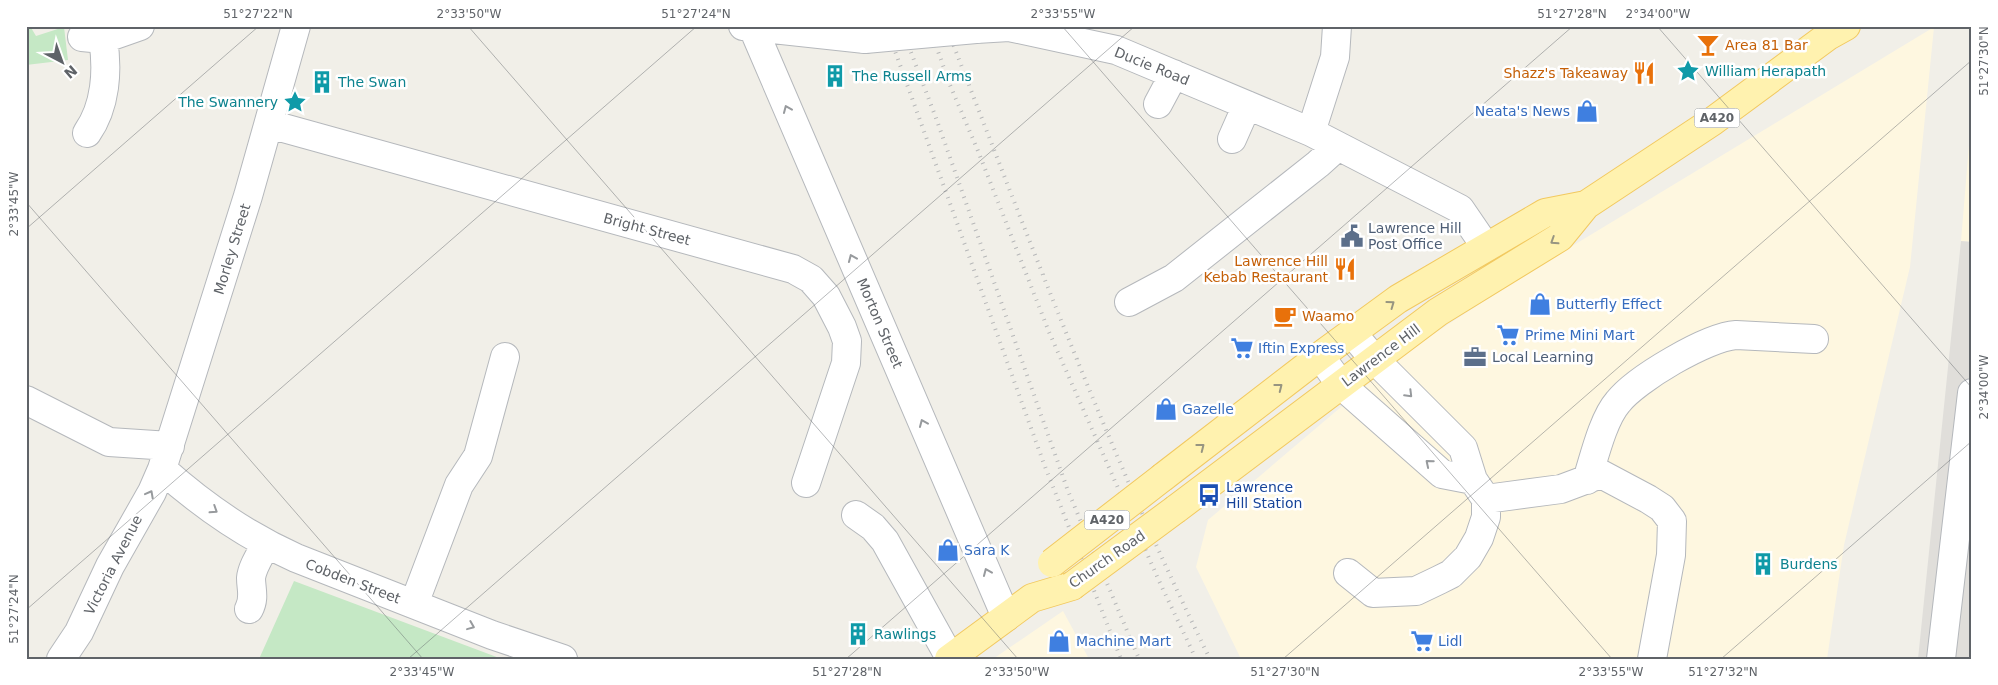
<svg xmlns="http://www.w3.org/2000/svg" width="1998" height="685" font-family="'DejaVu Sans',sans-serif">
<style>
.commercial{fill:#fef7e0}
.industrial{fill:#e0deda}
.green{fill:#c5e8c5}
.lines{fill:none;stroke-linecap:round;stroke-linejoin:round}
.minor-casing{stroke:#b5b8bc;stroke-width:30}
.major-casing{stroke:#f2c960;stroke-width:30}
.minor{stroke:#fff;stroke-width:28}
.major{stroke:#fff2af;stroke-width:28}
.rail{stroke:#b6b7b8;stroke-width:4;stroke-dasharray:1 6;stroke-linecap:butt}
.minor-bridge-casing{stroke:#b5b8bc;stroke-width:30;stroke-linecap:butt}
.major-bridge-casing{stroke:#f2c960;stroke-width:30;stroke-linecap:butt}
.minor-bridge{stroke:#fff;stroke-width:28}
.major-bridge{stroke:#fff2af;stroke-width:28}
.oneway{stroke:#979a9d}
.oneway2{stroke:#979581}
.ticks{fill:none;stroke:#5f6368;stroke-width:1;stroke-opacity:0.45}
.labels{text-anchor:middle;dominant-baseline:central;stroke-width:5;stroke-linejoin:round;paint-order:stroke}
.shield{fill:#fff;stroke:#8f9295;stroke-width:1}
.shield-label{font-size:12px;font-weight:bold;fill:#5f6368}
.food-label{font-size:14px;fill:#c56008;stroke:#fff;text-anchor:start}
.street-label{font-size:14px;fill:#5f6368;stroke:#fff}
.culture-label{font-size:14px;fill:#0d838f;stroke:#fff;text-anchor:start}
.shop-label{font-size:14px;fill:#366cbe;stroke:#fff;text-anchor:start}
.service-label{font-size:14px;fill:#4e5e75;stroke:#fff;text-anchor:start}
.transit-label{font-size:14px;fill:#164399;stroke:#fff;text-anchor:start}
.neatline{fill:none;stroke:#5f6368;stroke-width:2}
.ticks-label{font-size:12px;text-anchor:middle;fill:#5f6368}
</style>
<rect width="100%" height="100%" fill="#f1efe8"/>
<path class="commercial" d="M 1934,27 L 1910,267 L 1844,545 L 1827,659 L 1241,659 L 1196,567 L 1208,520 L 1407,351 L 1526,274 Z
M 1972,109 L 1972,242 L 1961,241 Z
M 1063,611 L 1089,659 L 993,659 Z"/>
<path class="industrial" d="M 1961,241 L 1972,242 L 1972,659 L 1918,659 Z"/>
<path class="green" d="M 26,26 L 30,26 L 36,36 L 64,27 L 68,60 L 26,65 Z
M 294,581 L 502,659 L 259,659 Z"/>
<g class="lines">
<defs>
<path id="minor" d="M 743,26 L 865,39
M 753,28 L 1006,617
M 976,29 L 1009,27 L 1116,50 L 1311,132 L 1460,209 L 1486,247
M 82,37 L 103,39 L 140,26
M 1158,104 L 1174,74
M 269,124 L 793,269 L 811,279 L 826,296 L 842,327 L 847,341 L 846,363 L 806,483
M 1311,132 L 1335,57 L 1337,26
M 87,133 C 106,106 108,70 103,39
M 1232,139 L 1247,105
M 1129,302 L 1174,278 L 1318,164 L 1338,146
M 1320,356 L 1341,385 L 1442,474 L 1473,480
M 26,400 L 109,442 L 170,446
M 162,469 C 202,505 247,536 296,558 L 492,635 L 563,659
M 1587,480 C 1594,458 1603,419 1618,402 C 1636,379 1707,337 1736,335 L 1814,339
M 1486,499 L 1561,489 L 1601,474 L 1648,499 L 1662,508 L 1672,521 L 1671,555 L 1652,659
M 856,515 L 873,527 L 885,541 L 950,658
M 1348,573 L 1373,593 L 1416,591 L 1439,580 L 1451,574 L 1468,557 L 1479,538 L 1486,517 L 1486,499 L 1473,480 L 1463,448 L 1374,359 L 1352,333
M 414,604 L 459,485 L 478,456 L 505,357
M 249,609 C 255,598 251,589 251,578 C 252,567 261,554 266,544
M 61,659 L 79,632 L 110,566 L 152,492 L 162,469 L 248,196 L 296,26
M 1941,659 L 1972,393"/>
<path id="major" d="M 1163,477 L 1320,356 L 1398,299 L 1545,213 L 1586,205
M 1176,509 L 1438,312 L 1560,237 L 1586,205 L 1713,121 L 1828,36 L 1846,26
M 949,659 L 1032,598 L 1072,586"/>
</defs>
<use href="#minor" class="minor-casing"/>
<use href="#major" class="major-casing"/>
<use href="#minor" class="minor"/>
<use href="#major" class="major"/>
<path class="rail" d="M 886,26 L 1044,464 L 1121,659
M 901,26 L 936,118 L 1068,491 L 1139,659
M 929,26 L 950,85 L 978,151 L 1049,332 L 1160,583 L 1196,659
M 946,26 C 1029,239 1109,454 1210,659"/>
<defs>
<path id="minor-bridge" d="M 865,39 L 976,29"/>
<path id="major-bridge" d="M 1052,563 L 1163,477
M 1072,586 L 1176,509"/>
</defs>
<use href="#minor-bridge" class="minor-bridge-casing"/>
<use href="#major-bridge" class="major-bridge-casing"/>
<use href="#minor-bridge" class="minor-bridge"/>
<use href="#major-bridge" class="major-bridge"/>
</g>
<defs><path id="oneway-chevron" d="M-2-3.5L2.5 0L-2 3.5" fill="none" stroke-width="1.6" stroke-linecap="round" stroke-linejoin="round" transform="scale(1.25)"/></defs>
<g class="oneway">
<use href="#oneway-chevron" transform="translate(787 109) rotate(-113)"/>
<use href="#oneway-chevron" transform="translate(852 258) rotate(-113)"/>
<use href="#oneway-chevron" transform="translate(1409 394) rotate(45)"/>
<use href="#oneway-chevron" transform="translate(923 423) rotate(-113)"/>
<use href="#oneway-chevron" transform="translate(1429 463) rotate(-140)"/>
<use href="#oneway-chevron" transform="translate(150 494) rotate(-62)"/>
<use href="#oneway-chevron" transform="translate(214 510) rotate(33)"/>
<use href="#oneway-chevron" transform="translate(987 572) rotate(-113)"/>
<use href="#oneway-chevron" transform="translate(471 626) rotate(22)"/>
</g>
<g class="oneway2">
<use href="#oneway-chevron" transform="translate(1554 241) rotate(147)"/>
<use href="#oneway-chevron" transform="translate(1391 304) rotate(-36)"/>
<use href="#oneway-chevron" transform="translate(1279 387) rotate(-38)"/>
<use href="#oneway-chevron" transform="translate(1201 447) rotate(-38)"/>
</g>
<path class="ticks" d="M 468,26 L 1018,659M 1062,26 L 1612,659M 1657,26 L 1972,388M 26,202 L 423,659M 26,229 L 259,26M 26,610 L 697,26M 408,659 L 1135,26M 846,659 L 1573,26M 1283,659 L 1972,60M 1721,659 L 1972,441"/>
<defs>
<symbol id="bar-bare" viewBox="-9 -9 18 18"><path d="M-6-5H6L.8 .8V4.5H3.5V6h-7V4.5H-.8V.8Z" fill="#e8710a" stroke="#fff" stroke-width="2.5" paint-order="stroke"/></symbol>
<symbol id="sight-bare" viewBox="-9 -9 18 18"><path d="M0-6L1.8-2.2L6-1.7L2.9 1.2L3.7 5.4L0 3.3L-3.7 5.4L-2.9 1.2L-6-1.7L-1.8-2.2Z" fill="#0f9aa8" stroke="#fff" stroke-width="2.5" paint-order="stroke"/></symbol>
<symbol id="restaurant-bare" viewBox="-9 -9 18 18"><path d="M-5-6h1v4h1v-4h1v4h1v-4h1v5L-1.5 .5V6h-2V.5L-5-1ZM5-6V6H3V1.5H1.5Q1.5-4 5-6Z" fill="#e8710a" stroke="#fff" stroke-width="2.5" paint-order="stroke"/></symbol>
<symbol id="building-bare" viewBox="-9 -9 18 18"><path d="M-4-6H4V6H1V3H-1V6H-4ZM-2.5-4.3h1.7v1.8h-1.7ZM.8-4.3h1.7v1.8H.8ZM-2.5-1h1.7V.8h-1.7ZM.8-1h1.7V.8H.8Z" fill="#0f9aa8" stroke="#fff" stroke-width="2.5" paint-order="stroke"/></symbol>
<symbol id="shop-bare" viewBox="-9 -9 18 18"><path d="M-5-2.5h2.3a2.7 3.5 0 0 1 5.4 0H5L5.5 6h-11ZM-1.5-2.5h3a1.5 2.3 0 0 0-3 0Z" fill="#3f7fe0" stroke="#fff" stroke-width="2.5" paint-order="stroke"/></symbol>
<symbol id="civic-bare" viewBox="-9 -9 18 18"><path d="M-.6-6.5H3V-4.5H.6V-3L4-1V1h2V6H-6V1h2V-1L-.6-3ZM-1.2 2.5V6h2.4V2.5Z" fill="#5c6f8a" stroke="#fff" stroke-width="2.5" paint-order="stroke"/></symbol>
<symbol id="cafe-bare" viewBox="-9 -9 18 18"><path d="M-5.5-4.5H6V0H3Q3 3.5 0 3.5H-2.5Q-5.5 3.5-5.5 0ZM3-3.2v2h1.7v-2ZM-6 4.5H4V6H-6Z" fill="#e8710a" stroke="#fff" stroke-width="2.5" paint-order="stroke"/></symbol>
<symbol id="supermarket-bare" viewBox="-9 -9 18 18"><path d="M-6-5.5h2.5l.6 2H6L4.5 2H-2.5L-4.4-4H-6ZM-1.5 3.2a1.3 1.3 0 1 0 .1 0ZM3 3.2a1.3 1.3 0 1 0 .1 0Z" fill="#3f7fe0" stroke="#fff" stroke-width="2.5" paint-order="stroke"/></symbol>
<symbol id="office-bare" viewBox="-9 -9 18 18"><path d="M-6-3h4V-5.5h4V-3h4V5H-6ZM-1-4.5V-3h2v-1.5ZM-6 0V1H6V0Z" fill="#5c6f8a" stroke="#fff" stroke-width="2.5" paint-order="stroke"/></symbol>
<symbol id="bus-bare" viewBox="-9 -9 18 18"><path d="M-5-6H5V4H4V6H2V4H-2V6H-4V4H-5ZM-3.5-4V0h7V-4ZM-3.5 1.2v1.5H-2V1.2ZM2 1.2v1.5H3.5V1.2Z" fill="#1a4fb4" stroke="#fff" stroke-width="2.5" paint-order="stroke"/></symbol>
</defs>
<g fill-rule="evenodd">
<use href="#bar-bare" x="1692" y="29" width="32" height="32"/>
<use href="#sight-bare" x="1672" y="55" width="32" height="32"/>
<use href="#restaurant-bare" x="1628" y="57" width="32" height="32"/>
<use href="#building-bare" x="819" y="60" width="32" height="32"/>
<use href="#building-bare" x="306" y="66" width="32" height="32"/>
<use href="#sight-bare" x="279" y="86" width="32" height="32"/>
<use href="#shop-bare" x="1571" y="95" width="32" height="32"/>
<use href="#civic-bare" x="1336" y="220" width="32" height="32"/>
<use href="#restaurant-bare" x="1329" y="253" width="32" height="32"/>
<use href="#shop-bare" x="1524" y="288" width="32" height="32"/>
<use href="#cafe-bare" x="1269" y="300" width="32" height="32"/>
<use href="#supermarket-bare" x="1492" y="319" width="32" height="32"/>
<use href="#supermarket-bare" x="1226" y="332" width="32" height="32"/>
<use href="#office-bare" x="1459" y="341" width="32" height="32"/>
<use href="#shop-bare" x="1150" y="393" width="32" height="32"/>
<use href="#bus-bare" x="1193" y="479" width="32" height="32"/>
<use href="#shop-bare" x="932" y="534" width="32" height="32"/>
<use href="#building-bare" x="1747" y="548" width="32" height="32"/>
<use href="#building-bare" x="842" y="618" width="32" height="32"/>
<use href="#shop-bare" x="1043" y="625" width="32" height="32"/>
<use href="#supermarket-bare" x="1406" y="625" width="32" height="32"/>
</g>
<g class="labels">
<g class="shield">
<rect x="1694.5" y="108.5" width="45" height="19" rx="4"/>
<rect x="1084.5" y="510.5" width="45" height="19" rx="4"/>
</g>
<g class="shield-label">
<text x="1717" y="118">A420</text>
<text x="1107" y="520">A420</text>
</g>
<g class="food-label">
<text x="1725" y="45">Area 81 Bar</text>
<text x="1628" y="73" text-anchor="end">Shazz's Takeaway</text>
<text x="1328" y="261" text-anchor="end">Lawrence Hill<tspan x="1328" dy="16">Kebab Restaurant</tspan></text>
<text x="1302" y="316">Waamo</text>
</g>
<g class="street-label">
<text transform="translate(1152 66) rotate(22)">Ducie Road</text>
<text transform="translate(647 229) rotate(15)">Bright Street</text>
<text transform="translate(232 249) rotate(-73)">Morley Street</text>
<text transform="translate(880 323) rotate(67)">Morton Street</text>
<text transform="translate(1381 355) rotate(-37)">Lawrence Hill</text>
<text transform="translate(1107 559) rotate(-35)">Church Road</text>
<text transform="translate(113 565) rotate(-63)">Victoria Avenue</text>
<text transform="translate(353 581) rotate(21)">Cobden Street</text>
</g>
<g class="culture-label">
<text x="1705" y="71">William Herapath</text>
<text x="852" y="76">The Russell Arms</text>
<text x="338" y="82">The Swan</text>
<text x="278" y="102" text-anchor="end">The Swannery</text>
<text x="1780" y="564">Burdens</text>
<text x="874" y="634">Rawlings</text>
</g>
<g class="shop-label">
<text x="1570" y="111" text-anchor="end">Neata's News</text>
<text x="1556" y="304">Butterfly Effect</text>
<text x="1525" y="335">Prime Mini Mart</text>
<text x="1258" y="348">Iftin Express</text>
<text x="1182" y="409">Gazelle</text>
<text x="964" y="550">Sara K</text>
<text x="1076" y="641">Machine Mart</text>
<text x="1438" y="641">Lidl</text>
</g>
<g class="service-label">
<text x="1368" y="228">Lawrence Hill<tspan x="1368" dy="16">Post Office</tspan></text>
<text x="1492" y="357">Local Learning</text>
</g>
<g class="transit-label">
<text x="1226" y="487">Lawrence<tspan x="1226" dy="16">Hill Station</tspan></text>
</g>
</g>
<rect width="1998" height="685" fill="none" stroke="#ffffff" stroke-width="55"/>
<g transform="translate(62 62) rotate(139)" stroke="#ffffff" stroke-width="4" paint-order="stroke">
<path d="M0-4L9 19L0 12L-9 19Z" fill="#5f6368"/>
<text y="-8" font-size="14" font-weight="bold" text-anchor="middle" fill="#5f6368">N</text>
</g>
<rect x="28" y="28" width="1942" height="630" class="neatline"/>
<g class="ticks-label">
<text x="258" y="18">51°27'22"N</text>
<text x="469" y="18">2°33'50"W</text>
<text x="696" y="18">51°27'24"N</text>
<text x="1063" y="18">2°33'55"W</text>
<text x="1572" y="18">51°27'28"N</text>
<text x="1658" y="18">2°34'00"W</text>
<text transform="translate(1984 61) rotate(-90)" y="4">51°27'30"N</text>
<text transform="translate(14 204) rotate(-90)" y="4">2°33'45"W</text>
<text transform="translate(1984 387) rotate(-90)" y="4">2°34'00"W</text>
<text transform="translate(14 609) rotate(-90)" y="4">51°27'24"N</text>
<text x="422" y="676">2°33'45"W</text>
<text x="847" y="676">51°27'28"N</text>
<text x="1017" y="676">2°33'50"W</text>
<text x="1285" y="676">51°27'30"N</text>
<text x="1611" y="676">2°33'55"W</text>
<text x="1723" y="676">51°27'32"N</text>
</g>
</svg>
